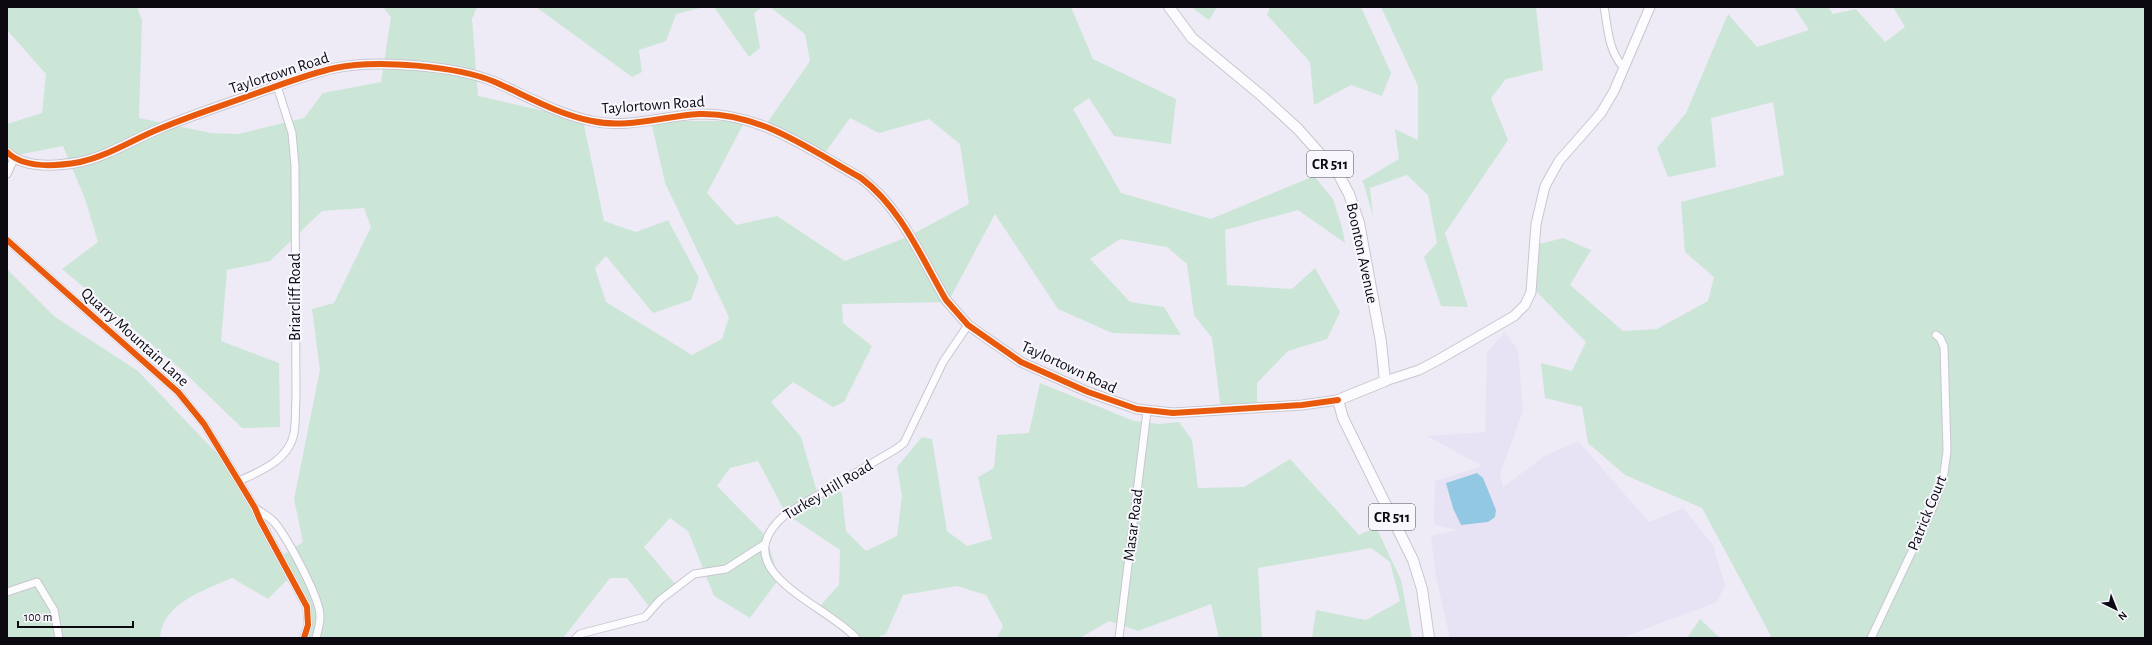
<svg xmlns="http://www.w3.org/2000/svg" width="2152" height="645" font-family="'Alegreya Sans',sans-serif">
<rect width="100%" height="100%" fill="#eeebf6"/>
<path fill="#e8e2f5" d="M1505,332L1518,350L1523,411L1500,474L1503,487L1543,457L1578,441L1649,522L1683,508L1713,545L1725,585L1717,602L1621,638H1450L1436,576L1431,536L1458,530L1434,525L1435,481L1482,466L1427,436L1485,432L1487,352Z"/>
<g fill="#cbe6d7">
<path d="M7,7H137L142,20L139,118L211,133L238,134L304,118L323,93L381,82L391,17L383,7H477L472,19L478,96L583,120L604,221L636,232L668,220L699,278L691,300L653,313L606,256L595,268L606,302L692,355L722,339L729,317L665,183L651,121H745L707,193L736,225L777,216L845,261L905,238L969,204L960,144L929,119L879,133L850,118L822,157L765,126L810,61L805,34L770,7H1071L1093,59L1176,99L1171,144L1114,136L1089,98L1073,109L1121,193L1211,219L1314,176L1333,199L1342,227L1345,243L1298,210L1225,230L1227,285L1292,289L1315,268L1340,312L1327,339L1288,351L1257,383V408L1221,410L1212,338L1194,315L1187,264L1167,247L1120,239L1090,259L1130,302L1164,307L1181,335L1112,333L1058,309L995,214L948,302L842,304L843,323L872,346L844,402L833,407L793,382L771,402L801,437L818,495L835,485L842,494L846,531L866,551L897,536L902,496L897,467L922,437L932,439L947,531L967,546L992,539L978,477L994,468L997,435L1029,433L1040,383L1134,421L1159,424L1179,422L1192,440L1198,488L1244,487L1290,459L1359,535L1376,527L1401,580L1412,638H1312L1316,610L1366,620L1400,601L1390,562L1371,548L1258,568L1262,638H1219L1211,604L1138,631L1109,621L1080,638H997L1003,626L986,595L957,586L903,595L886,634L875,638H856L819,607L839,585L840,550L786,514L758,461L730,468L717,486L766,536L779,579L750,618L714,596L688,531L670,518L644,547L676,585L651,609L627,578H610L563,638H304L311,608L283,555L303,542L294,499L320,370L312,309L334,303L371,227L364,208L322,211L270,261L227,270L221,341L279,363L280,427L242,428L182,370L62,269L98,242L85,199L63,146L7,157V124L42,113L46,74L7,30Z"/>
<path d="M536,7H704L676,14L666,41L639,50L642,72L632,77Z"/>
<path d="M714,7H763L754,13L760,48L749,57Z"/>
<path d="M1191,7H1217L1209,20Z"/>
<path d="M1270,7H1361L1391,73L1382,96L1351,85L1314,105L1310,62L1267,15Z"/>
<path d="M1381,7H1536L1543,70L1506,79L1491,98L1508,140L1445,233L1468,307L1441,306L1424,257L1437,243L1428,195L1407,175L1370,188L1373,216L1364,185L1362,181L1399,159L1395,129L1418,140V86Z"/>
<path d="M1794,7H1828L1833,14L1856,9L1885,42L1905,27L1893,7H2145V638H1768L1771,636L1702,508L1625,475L1588,443L1582,407L1545,398L1541,363L1572,371L1586,342L1532,287L1535,245L1563,238L1591,250L1570,285L1623,331L1657,329L1708,301L1714,277L1685,252L1681,202L1784,175L1773,102L1711,118L1716,167L1668,177L1657,148L1686,113L1728,14L1757,47L1809,30Z"/>
<path d="M7,269L55,317L138,371L227,464L288,579L268,599L232,578C205,590 162,603 160,638H7Z"/>
<path d="M1700,619L1720,638H1687Z"/>
</g>
<path fill="#93c8e3" d="M1477,473L1483,478L1496,510L1495,517L1488,522L1461,525L1453,508L1446,483Z"/>
<g fill="none" stroke-linecap="round" stroke-linejoin="round">
<g stroke="#c9c6cf" stroke-width="9">
<g id="street">
<path d="M1604,7C1608,28 1608,50 1623,67"/>
<path d="M7,174L14,159"/>
<path d="M7,240L178,392L204,424L255,508L260,520L307,607L308,625L304,638"/>
<path d="M239,481C261,471 289,460 294,433C296,422 295,410 296,399L295,166L292,133L277,86"/>
<path d="M255,508C262,513 270,517 275,523C287,538 321,599 320,617C320,624 318,631 316,638"/>
<path d="M7,592L37,582L54,610L59,638"/>
<path d="M576,638L580,634L645,617L660,600L694,574L726,569L765,544"/>
<path d="M856,638C826,604 720,570 786,514L896,449L904,443L943,362L968,325"/>
<path d="M1119,638L1147,411"/>
<path d="M1871,638L1933,507L1943,480L1947,451L1944,347L1940,338L1936,335"/>
</g>
</g>
<g stroke="#c9c6cf" stroke-width="11">
<g id="secondary">
<path d="M7,152C24,169 58,166 80,162C108,156 134,139 159,129C192,115 224,105 257,93C283,84 308,74 335,68C376,59 457,66 495,82C527,96 557,114 592,121C627,129 663,116 699,114C760,112 810,150 861,178C901,208 921,257 946,300L968,325L1021,362L1088,392L1137,409L1173,413L1302,405L1338,400"/>
<path d="M1385,381L1419,370L1438,360L1514,316L1525,305L1531,292L1536,224L1545,186L1559,161L1601,113L1614,91L1650,7"/>
</g>
</g>
<g stroke="#c9c6cf" stroke-width="12">
<path id="primary" d="M1169,7L1192,38L1262,96L1298,129L1339,175L1349,194L1359,223L1381,342L1385,381L1338,400L1343,418L1413,560L1422,589L1429,638"/>
</g>
<use href="#street" stroke="#fcfcfe" stroke-width="7"/>
<use href="#secondary" stroke="#fcfcfe" stroke-width="9"/>
<use href="#primary" stroke="#fcfcfe" stroke-width="10"/>
<g stroke="#f9f7fe" stroke-width="8">
<g id="cycleway">
<path d="M7,152C24,169 58,166 80,162C108,156 134,139 159,129C192,115 224,105 257,93C283,84 308,74 335,68C376,59 457,66 495,82C527,96 557,114 592,121C627,129 663,116 699,114C760,112 810,150 861,178C901,208 921,257 946,300L968,325L1021,362L1088,392L1137,409L1173,413L1302,405L1338,400"/>
<path d="M7,240L178,392L204,424L255,508L260,520L307,607L308,625L304,638"/>
</g>
</g>
<use href="#cycleway" stroke="#e8590c" stroke-width="6"/>
</g>
<g text-anchor="middle" dominant-baseline="central" stroke-width="4" stroke-linejoin="round" paint-order="stroke">
<g fill="#f9f7fe" stroke="#535157" stroke-width="1">
<rect x="1307" y="151" width="46" height="26" rx="3"/>
<rect x="1369" y="504" width="46" height="26" rx="3"/>
</g>
<g font-size="15" font-weight="bold" fill="#0c0a10">
<text x="1330" y="164">CR 511</text>
<text x="1392" y="517">CR 511</text>
</g>
<g font-size="16" fill="#0c0a10" stroke="#f9f7fe">
<text transform="translate(279 73) rotate(-18)">Taylortown Road</text>
<text transform="translate(653 105) rotate(-4)">Taylortown Road</text>
<text transform="translate(1362 253) rotate(78)">Boonton Avenue</text>
<text transform="translate(295 297) rotate(-90)">Briarcliff Road</text>
<text transform="translate(135 337) rotate(42)">Quarry Mountain Lane</text>
<text transform="translate(1069 367) rotate(25)">Taylortown Road</text>
<text transform="translate(828 490) rotate(-31)">Turkey Hill Road</text>
<text transform="translate(1927 513) rotate(-68)">Patrick Court</text>
<text transform="translate(1133 525) rotate(-83)">Masar Road</text>
</g>
</g>
<rect width="2152" height="645" fill="none" stroke="#0c0a10" stroke-width="16"/>
<g transform="translate(2116 609) rotate(137)" stroke="#f9f7fe" stroke-width="3" paint-order="stroke">
<path d="M0-3L7 15L0 10L-7 15Z" fill="#0c0a10"/>
<text y="-6" font-size="11" font-weight="bold" text-anchor="middle" fill="#0c0a10">N</text>
</g>
<path d="M18 621v6h115v-6" fill="none" stroke="#0c0a10" stroke-width="2"/>
<text x="24" y="621" font-size="12" fill="#0c0a10" stroke="#f9f7fe" stroke-width="3" paint-order="stroke">100 m</text>
</svg>
